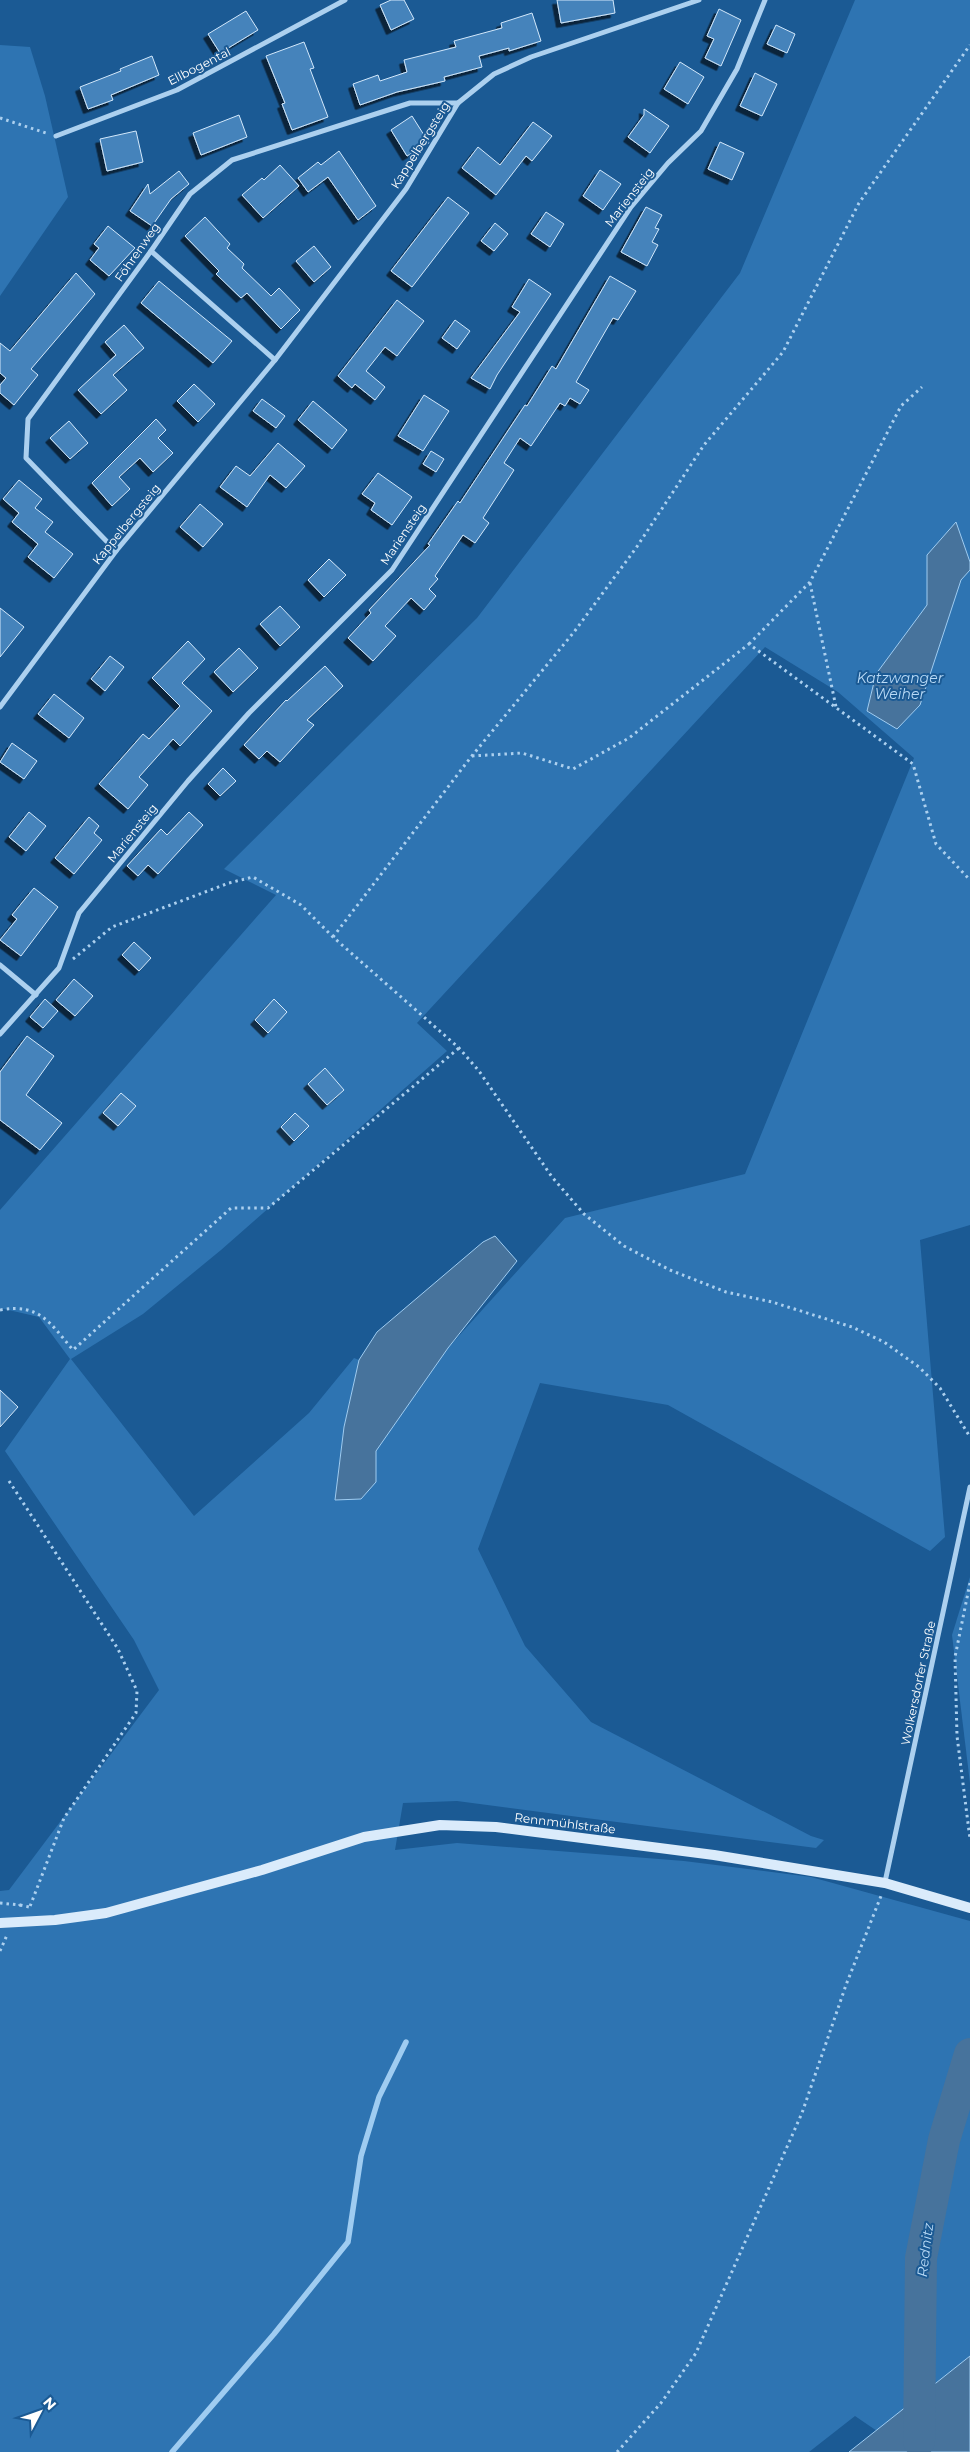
<svg xmlns="http://www.w3.org/2000/svg" width="970" height="2452" font-family="Montserrat,sans-serif">
<defs>
<filter id="shadow"><feDropShadow dx="-4.5" dy="4.5" stdDeviation="0" flood-color="#0009"/></filter>
</defs>
<rect width="100%" height="100%" fill="#1b5a94"/>
<g fill="#2e74b2" fill-rule="evenodd">
<path d="M855,0H970V1225L920,1240L945,1537L930,1551L668,1405L540,1383L478,1549L525,1646L591,1722L811,1836L824,1840L816,1848L457,1801L403,1803L395,1850L457,1843L684,1861L811,1877L970,1921V2356L877,2431L855,2416L809,2452H0V1891L9,1890L159,1690L134,1640L5,1451L70,1359L39,1317L0,1308V1210L276,895L224,869L477,618L740,273ZM765,647L838,692L914,758L745,1174L565,1218L448,1348L375,1451L376,1482L335,1500L344,1427L359,1360L354,1358L309,1413L194,1516L71,1359L143,1314L221,1250L447,1051L417,1023Z"/>
<path d="M0,45L30,47L45,96L68,197L0,296Z"/>
<path d="M970,1577V1783L952,1635Z"/>
</g>
<g fill="#47739c" stroke="#9fccf1">
<path d="M956,522L970,562V570L961,580L920,705L897,729L867,711L876,674L927,605V555Z"/>
<path d="M495,1236L517,1261L448,1348L376,1451V1482L361,1499L335,1500L344,1427L359,1360L377,1332L483,1242Z"/>
<path d="M970,2356V2452H849Z"/>
</g>
<g fill="none" stroke-linecap="round" stroke-linejoin="round">
<path stroke="#9fccf1" stroke-width="5.5" d="M172,2452L274,2334L348,2242L361,2156L379,2097L406,2042"/>
<path stroke="#47739c" stroke-width="32" d="M919,2441L921,2258L944,2140L970,2054"/>
</g>
<g fill="#4483bb" stroke="#d3e8fb" filter="url(#shadow)">
<path d="M391,0H404L414,19L391,30L380,5Z"/>
<path d="M557,0H613L615,13L561,23Z"/>
<path d="M719,9L741,20L721,66L705,58L714,39L707,36Z"/>
<path d="M246,11L258,30L220,53L208,34Z"/>
<path d="M532,13L541,41L509,51V48L479,56L482,67L444,77L445,81L397,92L360,105L353,84L378,75L380,81L407,72L404,60L456,47L454,41L502,28L501,23Z"/>
<path d="M776,25L795,34L787,53L767,44Z"/>
<path d="M304,42L314,68L310,69L328,117L292,130L282,104L285,103L266,56Z"/>
<path d="M152,56L159,75L111,95L113,100L88,109L80,87L121,71L120,69Z"/>
<path d="M680,62L704,77L688,104L664,89Z"/>
<path d="M755,73L777,84L762,116L740,106Z"/>
<path d="M644,109L669,126L650,153L628,137L644,115Z"/>
<path d="M239,115L247,137L201,155L193,133Z"/>
<path d="M412,116L429,143L407,156L391,130Z"/>
<path d="M533,122L552,136L532,161L526,156L496,195L462,168L478,147L500,165Z"/>
<path d="M136,131L143,162L107,171L100,139Z"/>
<path d="M720,142L744,153L732,180L708,169Z"/>
<path d="M339,151L376,206L358,220L328,177L308,192L298,178L318,162L321,165Z"/>
<path d="M280,165L299,186L263,218L242,195L262,178L264,180Z"/>
<path d="M600,170L621,184L603,210L583,196Z"/>
<path d="M179,171L189,184L171,199L152,226L130,211L148,184L150,194Z"/>
<path d="M448,197L469,213L412,287L391,271Z"/>
<path d="M646,207L662,215L655,228L659,229L652,242L658,245L647,266L621,252Z"/>
<path d="M546,212L564,224L550,247L531,234Z"/>
<path d="M205,217L230,244L227,248L244,264L242,268L271,296L279,288L300,310L281,329L247,293L241,298L216,274L219,271L185,236Z"/>
<path d="M495,223L508,234L494,251L481,241Z"/>
<path d="M108,226L135,248L109,276L90,260L99,248L94,244Z"/>
<path d="M314,246L331,267L314,282L296,261Z"/>
<path d="M76,273L95,294L31,369L38,375L14,405L0,393V385L6,378L0,373V343L10,351Z"/>
<path d="M610,276L636,291L618,320L613,318L576,382L589,390L580,404L570,398L565,406L560,403L531,446L520,438L504,463L514,470L483,518L489,523L475,543L463,535L435,576L438,579L429,589L436,596L424,610L411,598L385,626L396,636L373,661L348,638L371,613L369,610L430,545L428,544L458,501L460,503L525,405L527,406L552,366L556,369Z"/>
<path d="M529,279L551,294L497,375L490,389L471,378L520,312L512,307Z"/>
<path d="M159,281L232,341L213,363L141,303Z"/>
<path d="M397,300L424,321L397,356L385,347L366,371L385,387L375,400L355,384L352,388L338,376Z"/>
<path d="M455,320L470,331L457,349L442,338Z"/>
<path d="M124,325L144,348L113,375L127,390L101,414L78,390L116,355L105,342Z"/>
<path d="M194,384L215,404L198,422L177,401Z"/>
<path d="M424,395L449,411L423,451L398,436Z"/>
<path d="M262,399L285,416L276,428L253,411Z"/>
<path d="M313,401L347,430L332,449L298,420Z"/>
<path d="M156,419L166,430L158,438L173,453L153,472L140,458L119,477L130,489L112,506L92,483Z"/>
<path d="M69,421L88,443L70,459L50,438Z"/>
<path d="M278,443L305,466L286,488L270,475L247,507L220,487L236,466L250,476Z"/>
<path d="M431,451L444,459L436,472L423,464Z"/>
<path d="M378,473L412,497L392,525L371,510L375,503L362,494Z"/>
<path d="M19,480L42,499L35,508L53,522L45,532L73,554L54,578L28,557L38,544L12,522L19,513L3,499Z"/>
<path d="M200,504L223,524L203,547L180,527Z"/>
<path d="M329,559L346,575L324,597L308,580Z"/>
<path d="M280,606L300,627L280,646L260,624Z"/>
<path d="M0,608L24,627L0,657Z"/>
<path d="M188,641L205,659L182,683L212,711L180,746L173,739L139,777L148,785L128,809L99,784L143,734L149,739L180,706L152,678Z"/>
<path d="M239,648L258,668L233,692L214,672Z"/>
<path d="M110,656L124,667L105,691L91,679Z"/>
<path d="M325,666L343,686L307,720L314,725L280,762L267,751L259,759L244,745L286,700L287,701Z"/>
<path d="M54,694L84,718L69,738L38,714Z"/>
<path d="M12,743L37,761L24,779L0,762Z"/>
<path d="M223,768L236,781L220,796L208,784Z"/>
<path d="M29,812L46,826L26,851L9,837Z"/>
<path d="M189,812L203,825L158,874L148,865L138,876L127,866L161,829L167,835Z"/>
<path d="M89,817L99,826L94,833L102,840L74,874L55,858Z"/>
<path d="M34,888L58,907L21,956L0,940L17,919L12,915Z"/>
<path d="M134,942L151,958L139,971L122,955Z"/>
<path d="M74,979L93,996L75,1016L56,1000Z"/>
<path d="M45,999L58,1011L43,1028L30,1017Z"/>
<path d="M274,999L287,1012L268,1033L255,1020Z"/>
<path d="M27,1036L54,1056L26,1095L62,1123L40,1150L0,1120V1072Z"/>
<path d="M325,1068L344,1090L327,1105L308,1084Z"/>
<path d="M121,1093L136,1106L118,1126L103,1113Z"/>
<path d="M295,1113L309,1126L294,1141L281,1127Z"/>
<path d="M0,1390L18,1407L0,1427Z"/>
</g>
<g fill="none" stroke-linecap="round" stroke-linejoin="round">
<g stroke="#acd0ef" stroke-width="3" stroke-dasharray="2.5 4" stroke-linecap="butt">
<path d="M0,118L46,133"/>
<path d="M810,583L836,707"/>
<path d="M749,644L810,582L901,406L922,387"/>
<path d="M472,756L522,753L573,769L629,738L749,644L913,764L936,844L970,880"/>
<path d="M333,937L471,757L574,632L636,548L704,445L783,352L859,203L970,45"/>
<path d="M73,959L112,927L229,883L253,877L301,905L333,937L459,1048L479,1071L552,1177L584,1214L624,1246L670,1270L726,1292L772,1302L852,1327L884,1342L919,1367L940,1388L970,1437"/>
<path d="M0,1310C40,1303 50,1323 73,1350L231,1208H268L459,1048"/>
<path d="M9,1481L118,1649L137,1691L136,1713L64,1818L29,1909"/>
<path d="M970,1583L955,1657L957,1736L970,1839"/>
<path d="M0,1903L20,1905L19,1906"/>
<path d="M20,1905L29,1907"/>
<path d="M0,1951L7,1935"/>
<path d="M617,2452L661,2403L696,2353L802,2113L846,1985L881,1896"/>
</g>
<g stroke="#acd0ef" stroke-width="5">
<path d="M56,136L177,90L345,0"/>
<path d="M151,251L275,360"/>
<path d="M116,551L26,458L28,419L151,251L190,194L232,160L410,103H458"/>
<path d="M0,707L116,551L275,360L406,189L458,103L494,74L531,57L699,0"/>
<path d="M0,965L36,995"/>
<path d="M0,1034L59,968L79,913L188,781L249,713L392,570L631,207L668,163L701,131L737,69L765,0"/>
<path d="M885,1882L970,1487"/>
</g>
<path stroke="#daebfb" stroke-width="10" d="M0,1923L55,1920L106,1913L262,1870L364,1837L440,1825L496,1827L714,1855L885,1883L970,1908"/>
</g>
<g text-anchor="middle" dominant-baseline="central" stroke-width="4" stroke-linejoin="round" paint-order="stroke">
<g font-size="12" fill="#fff" stroke="#1b5a94">
<text transform="translate(199 66) rotate(-27)">Ellbogental</text>
<text transform="translate(420 145) rotate(-58)">Kappelbergsteig</text>
<text transform="translate(629 197) rotate(-52)">Mariensteig</text>
<text transform="translate(137 252) rotate(-55)">Föhrenweg</text>
<text transform="translate(126 524) rotate(-51)">Kappelbergsteig</text>
<text transform="translate(403 534) rotate(-56)">Mariensteig</text>
<text transform="translate(132 833) rotate(-51)">Mariensteig</text>
<text transform="translate(918 1683) rotate(-78)">Wolkersdorfer Straße</text>
<text transform="translate(565 1823) rotate(7)">Rennmühlstraße</text>
</g>
<g font-size="14" font-style="italic" fill="#b9daf6" stroke="#1b5a94">
<text x="900" y="678">Katzwanger<tspan x="900" dy="16">Weiher</tspan></text>
<text transform="translate(925 2250) rotate(-83)">Rednitz</text>
</g>
</g>
<g transform="translate(40 2412) rotate(49)" stroke="#1b5a94" stroke-width="4" paint-order="stroke">
<path d="M0-4L9 19L0 12L-9 19Z" fill="#ffffff"/>
<text y="-8" font-size="14" font-weight="bold" text-anchor="middle" fill="#ffffff">N</text>
</g>
</svg>
